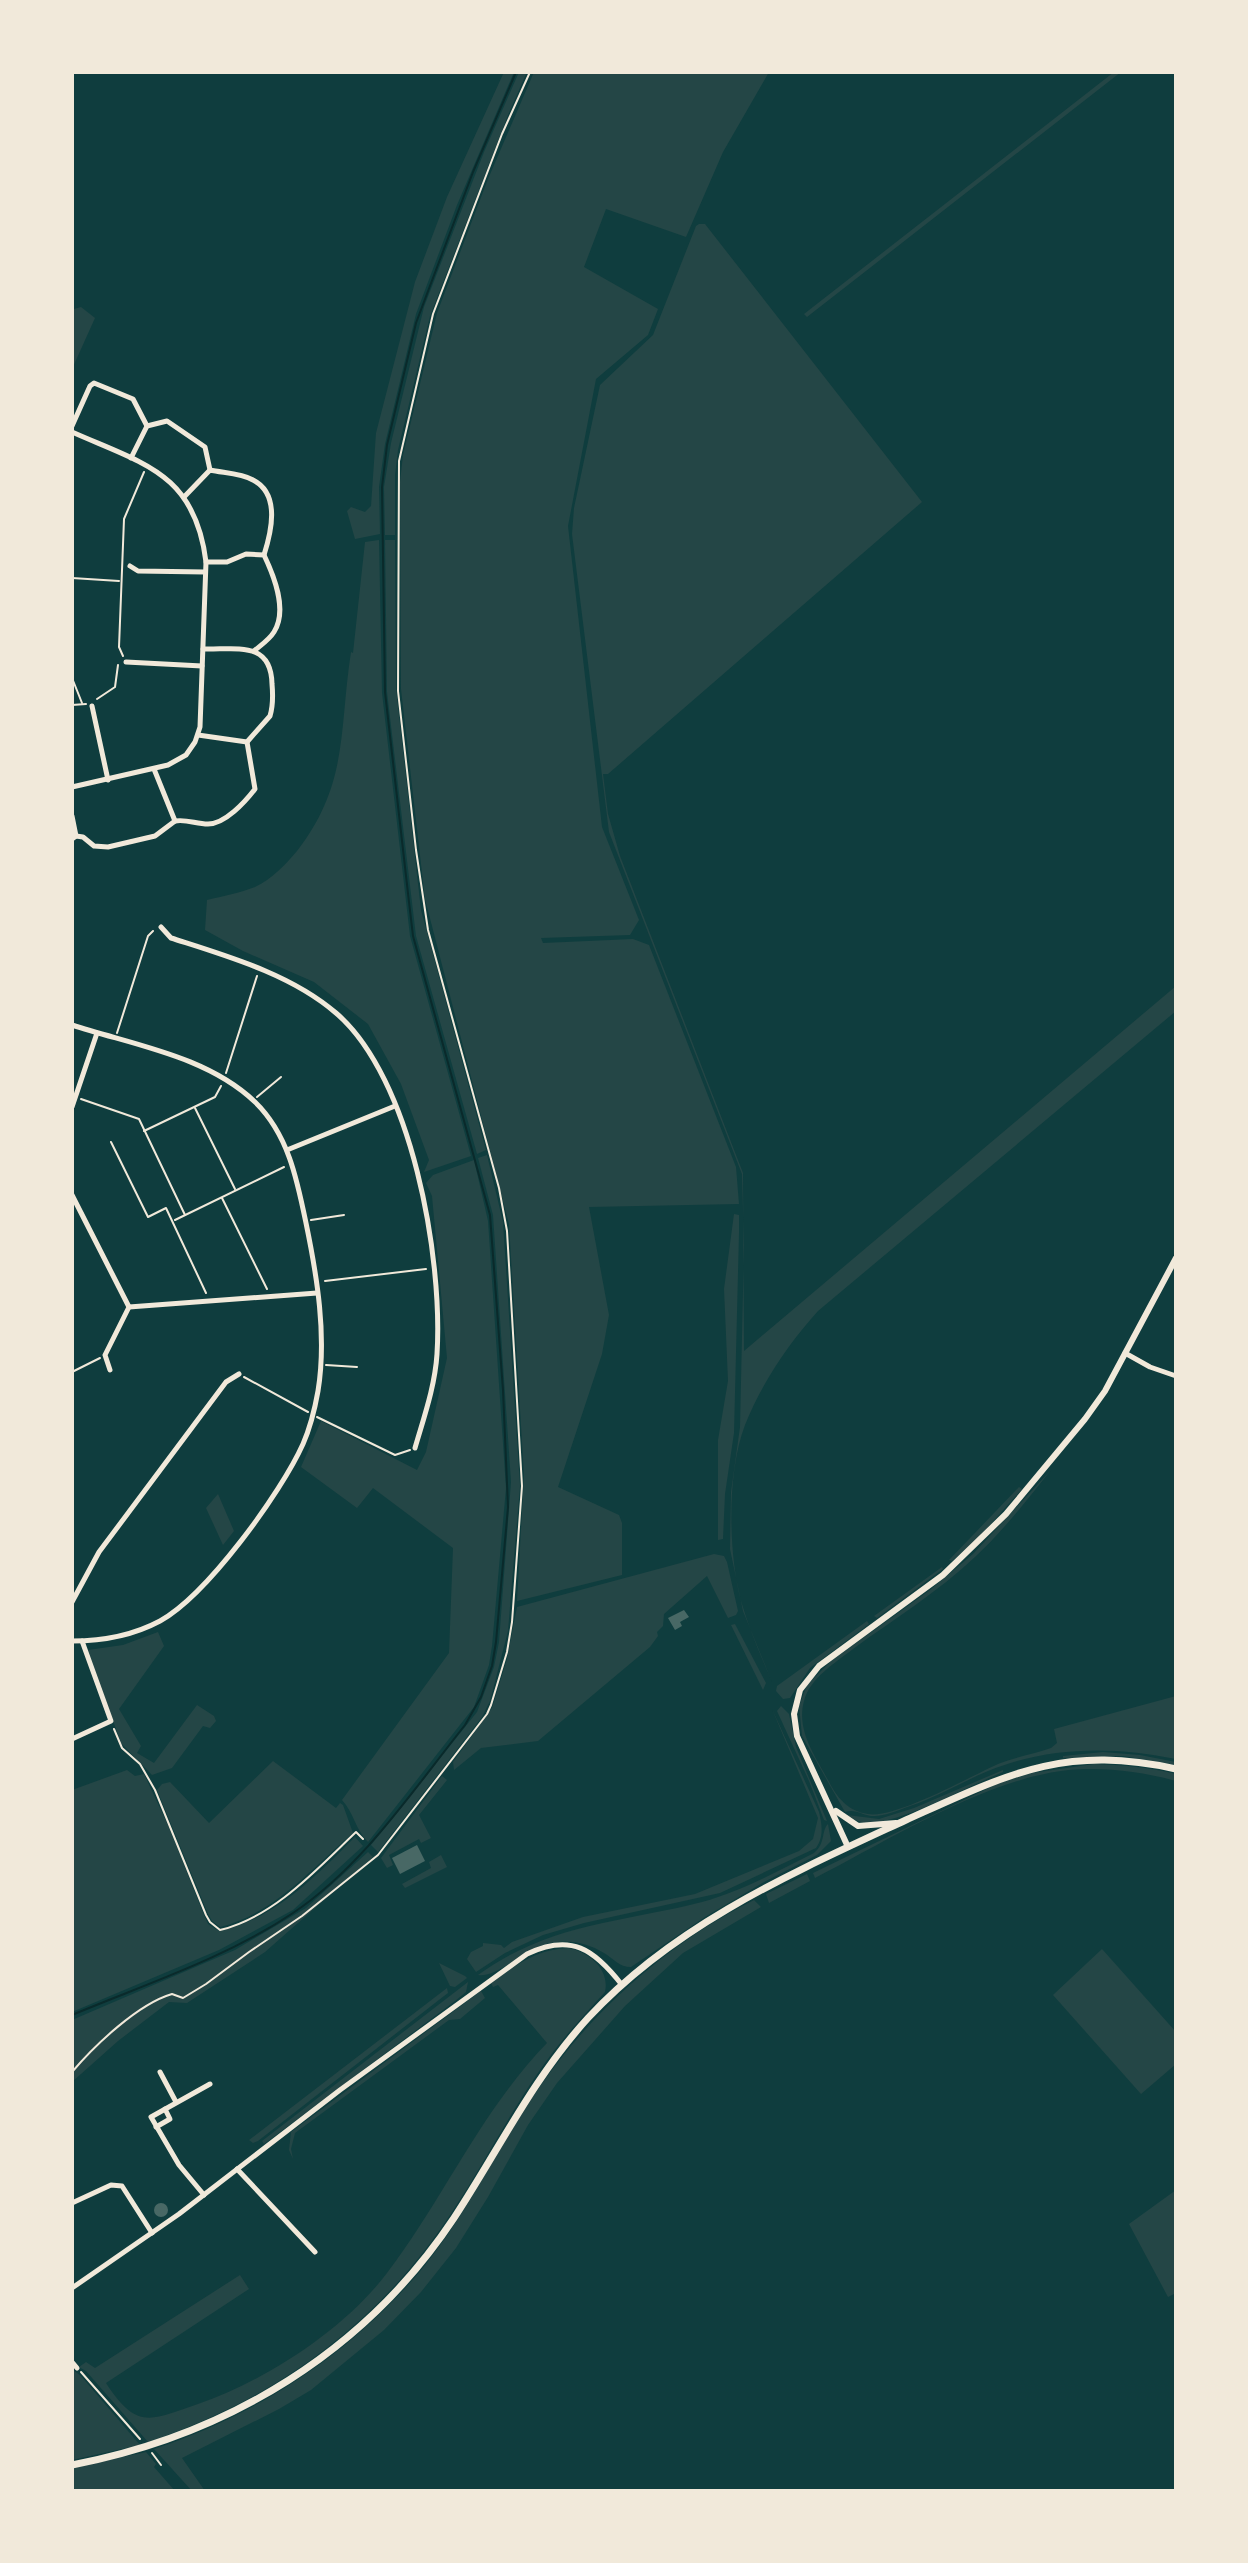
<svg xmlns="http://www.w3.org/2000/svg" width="1248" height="2563" font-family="Jost,sans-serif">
<rect width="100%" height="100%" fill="#0f3d3e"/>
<g fill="#244646">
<path d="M504,72H514L457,205L416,314L385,444L379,487L380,534L355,539L347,511L351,507L365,512L371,506L376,433L415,282L447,197Z"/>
<path d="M519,72H527L508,115L430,316L398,450L395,475V535H385L384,487L391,443L424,307L484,152Z"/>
<path d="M534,72H769L723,152L686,237L606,209L584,267L658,309L648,335L596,379L568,526L602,827L639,920L630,935L541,938L543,943L633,939L649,945L736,1167L739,1204L589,1207L609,1315L602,1354L558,1487L619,1515L622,1523V1575L517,1601L524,1476L509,1224L425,899L401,689L400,482L403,455L437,313L488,179Z"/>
<path d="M1114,72H1121L807,317L804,314Z"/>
<path d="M699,224H705L922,502L608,774H603L608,814L620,856L743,1173L744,1351L1176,986V1011L818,1311C789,1343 761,1384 745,1425C727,1472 728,1552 741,1601C749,1629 761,1656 772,1682L743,1611L730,1549L731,1492L740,1427L744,1245L742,1174L609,832L572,534L574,508L600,385L653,335L696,226Z"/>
<path d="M81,307L95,318L72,369V312L74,309Z"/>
<path d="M379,540L382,693L410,936L471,1156L424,1172L429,1160L401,1084L368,1024L314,982L243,951L205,930L207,900C223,896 240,893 255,887C272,879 285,865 297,851C349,784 339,729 351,652L353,653L365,542Z"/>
<path d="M385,540H395L396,689L421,910L486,1150L477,1154L416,936L387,692Z"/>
<path d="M487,1155L503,1222L520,1486L508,1631L490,1701L482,1717L378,1852L371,1845L477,1712L494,1667L499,1642L511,1482L493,1215L478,1158Z"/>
<path d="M474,1160L488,1221L506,1488L492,1646L489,1665L474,1707L368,1842C355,1829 354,1813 342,1800L449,1653L453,1548L373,1488L357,1508L301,1467L321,1421L417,1470L426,1452L447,1358L432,1196L426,1183L433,1175Z"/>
<path d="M734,1214L739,1215V1233L734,1433L725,1494L723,1539L718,1540V1440L728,1381L724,1289Z"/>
<path d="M1051,1470C1027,1500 1003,1531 975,1557C938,1592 894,1619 853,1649C835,1663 810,1678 804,1701C796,1730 815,1756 828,1780C837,1798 848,1811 868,1814C895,1819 971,1776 998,1764C1015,1757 1034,1754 1051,1748L1057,1743L1054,1729L1176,1696V1759C1113,1746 1049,1746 988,1771C962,1782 937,1797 910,1806C899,1810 885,1816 874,1816C863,1816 855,1808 845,1812L802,1736L799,1706L807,1685L831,1661L930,1590L973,1554Z"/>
<path d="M1019,1487L1022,1489L980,1536L952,1561L949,1560Z"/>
<path d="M218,1494L234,1531L223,1545L206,1508Z"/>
<path d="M714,1554L724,1556L727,1562L738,1611L736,1615L728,1618L707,1576L664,1614L663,1626L657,1632L658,1636L650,1647L538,1741L481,1748L454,1770L453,1762L492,1708L507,1659L517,1607Z"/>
<path d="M942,1567L943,1569L877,1618L874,1616Z"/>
<path d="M867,1621L869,1624L810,1668L790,1698L783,1699L776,1691L777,1686Z"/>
<path d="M735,1624L766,1683L763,1690L731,1625Z"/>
<path d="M158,1632L164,1646L119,1709L141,1746L137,1753L154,1763L197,1705L214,1716L216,1721L210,1728L203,1726L172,1768L152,1775L121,1743L88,1650L123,1645Z"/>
<path d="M781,1706L789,1714L796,1747L827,1821L824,1820L809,1781L777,1711Z"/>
<path d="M772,1709L819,1812C822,1824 824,1837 816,1848L720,1893L584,1923L543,1935L505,1953L476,1972L467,1959L471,1952L483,1946V1943L501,1945L504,1948L512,1942L583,1917L695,1894L799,1851L813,1839L818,1818Z"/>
<path d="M1103,1752L1140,1755L1176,1762V1765L1123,1756L1063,1758V1756Z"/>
<path d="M273,1761L336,1808L340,1803L343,1805L353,1833C313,1867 274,1914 220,1927L212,1921L208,1914L157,1790L162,1784L170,1782L209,1823Z"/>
<path d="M1094,1764C1122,1765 1148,1767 1176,1774V1781C1140,1771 1098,1766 1061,1771C981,1782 887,1841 815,1878L813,1873L997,1784L1032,1773Z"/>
<path d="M127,1770L135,1776L144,1774L168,1825L204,1915L208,1924L219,1931C274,1920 317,1875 355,1837L363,1846L293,1910L219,1950L72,2012V1790Z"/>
<path d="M1003,1770V1772C968,1786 906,1821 870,1823C861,1823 854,1820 847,1815L879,1819L914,1808Z"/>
<path d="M442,1776L447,1780L419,1815L431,1838L421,1843L419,1839L389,1855L393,1865L387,1868L381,1858Z"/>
<path d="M828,1824L831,1841L817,1855L764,1882L705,1917L631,1967C619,1967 614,1959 604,1953C588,1943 569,1939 550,1943C528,1947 496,1979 478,1975C550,1923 620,1923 702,1902C742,1891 778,1871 814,1853C826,1843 821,1831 828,1824Z"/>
<path d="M368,1852L373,1857L265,1952L187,2003L169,2002L118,2041L72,2082V2020L235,1950L306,1908Z"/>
<path d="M441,1855L447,1867L405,1888L402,1884L431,1868L429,1862Z"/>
<path d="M807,1874L810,1881L769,1903L766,1894Z"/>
<path d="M754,1900L761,1907L683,1953L625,2006L557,2083L528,2125L488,2197L456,2248L421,2292L384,2330L311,2390L279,2409L182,2458L205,2491H192L154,2449C260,2414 355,2351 426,2264C470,2209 500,2143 541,2085C595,2008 670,1942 754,1900Z"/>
<path d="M568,1948C589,1952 610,1969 605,1992C587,2012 569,2031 553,2052C515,2102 487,2159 452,2212C378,2325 275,2399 148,2442L86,2371L79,2367L86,2362L95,2368L240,2275L249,2289L106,2383C137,2431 151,2420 198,2404C265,2381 344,2330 387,2273C444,2198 481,2111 547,2043L498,1985L493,1987L491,1983C514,1966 537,1949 568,1948Z"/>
<path d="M1102,1949L1176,2032V2064L1141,2094L1053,1995Z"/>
<path d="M439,1963L465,1976L467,1978L455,1987L450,1986Z"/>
<path d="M468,1982L466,1992L455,2001L264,2144L262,2141Z"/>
<path d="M447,1988L448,1993L444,1996L258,2141L253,2143L249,2140Z"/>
<path d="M481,1991L485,1998L460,2019L449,2020L295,2133L291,2149L293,2159L289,2150L291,2132Z"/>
<path d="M1176,2190V2293L1168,2297L1129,2224Z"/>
<path d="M73,2370L81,2376L140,2445L72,2460Z"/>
<path d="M146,2452L156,2464L154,2467L175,2491H72V2468Z"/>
</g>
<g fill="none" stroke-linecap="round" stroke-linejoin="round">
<path stroke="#0a2a2b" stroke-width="2" d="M72,2015C146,1984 226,1958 293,1913C363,1866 413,1790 465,1725L481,1697L492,1666L496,1642L508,1507L503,1390L490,1215L413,936L409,902L385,692L382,487L387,445L416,323L473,172L516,72"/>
</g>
<g fill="#486865">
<path d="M684,1610L689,1617L680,1622L682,1626L675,1630L668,1618Z"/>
<path d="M417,1845L425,1861L400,1874L392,1858Z"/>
<circle cx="161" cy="2210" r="7"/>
</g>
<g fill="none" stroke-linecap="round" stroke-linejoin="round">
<g stroke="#f1e9da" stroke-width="2">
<path d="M72,578L119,581"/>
<path d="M123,656L119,647L124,519L144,472"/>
<path d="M72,678L82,703"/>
<path d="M97,699L115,687L118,665"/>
<path d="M72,705L86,704"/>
<path d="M117,1033L148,936L153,931"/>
<path d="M226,1073L257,976"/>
<path d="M257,1097L281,1077"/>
<path d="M81,1099L139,1119L185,1215"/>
<path d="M195,1108L235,1189"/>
<path d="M144,1131L215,1097L221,1086"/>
<path d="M111,1142L148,1217L166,1208L206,1293"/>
<path d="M222,1198L267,1289"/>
<path d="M175,1220L284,1167"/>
<path d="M311,1220L344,1215"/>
<path d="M325,1281L426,1269"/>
<path d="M326,1365L357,1367"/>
<path d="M72,1372L100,1358"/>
<path d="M244,1377L308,1412"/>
<path d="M317,1417L395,1455L410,1450"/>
<path d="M114,1729L122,1748L140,1764L155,1790L206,1915L210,1922L220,1930C274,1917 317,1869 356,1832L363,1839"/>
<path d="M72,2072C95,2045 138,2004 172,1994L183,1998L206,1984L249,1952L302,1916L378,1855L487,1714L491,1705L507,1652L512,1622L522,1486L507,1231L499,1188L428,930L416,850L398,691L399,461L433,314L502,134L530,72"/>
<path d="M81,2372L140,2439"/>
<path d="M152,2453L161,2465"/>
</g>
<g stroke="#f1e9da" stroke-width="5">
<path d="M72,426L90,386L94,383L133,399L147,426"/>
<path d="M72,432C144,464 195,473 206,562L200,727L195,742L186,755L168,765L72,787"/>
<path d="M131,458L147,426L167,421L205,447L210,470"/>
<path d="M185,496L210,470C223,473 241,473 253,480C281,494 271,533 264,555"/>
<path d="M206,562H227L246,554L264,555C274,576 288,610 274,632C269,640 261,645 254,651"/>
<path d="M130,566L138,571L205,572"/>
<path d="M203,649C236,650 271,640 272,684C273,695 273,706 270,716L247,742"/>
<path d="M126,662L202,666"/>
<path d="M92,706L108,780"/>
<path d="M72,816L76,836L72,839"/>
<path d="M175,821C187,819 196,824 208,824C225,824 245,802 255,789L247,742L198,735"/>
<path d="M76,836L83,837L94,846L108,847L155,836L175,821L154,769"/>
<path d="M161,927L171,938C227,956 291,974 336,1013C412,1078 443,1258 437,1354C435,1386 424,1417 415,1448"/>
<path d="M72,1025C133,1045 207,1056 255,1102C288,1134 297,1179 306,1223C317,1276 327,1336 318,1391C315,1408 310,1428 303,1444C281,1493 207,1595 160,1621C132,1636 103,1641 72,1641"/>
<path d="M72,1107L97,1033"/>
<path d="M287,1150L395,1106"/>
<path d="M72,1195L129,1307L105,1355L110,1370"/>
<path d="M129,1307L317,1293"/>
<path d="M1125,1353L1150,1367L1176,1376"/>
<path d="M72,1602L99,1552L226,1382L239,1374"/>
<path d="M72,1739L111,1721L82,1641"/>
<path d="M160,2072L176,2102"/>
<path d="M156,2127L170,2119L165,2109"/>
<path d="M237,2169L315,2252"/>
<path d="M204,2195L179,2165L151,2117L210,2084"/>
<path d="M72,2203L111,2185L122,2186L152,2233"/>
<path d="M72,2288L179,2214L340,2090L527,1954C571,1933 594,1949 622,1985"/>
<path d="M72,2362L77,2368"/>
</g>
<g stroke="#f1e9da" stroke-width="6">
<path d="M836,1811L858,1826L896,1823"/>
<path d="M848,1847L797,1736L794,1714L800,1690L819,1666L943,1575L1006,1514L1085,1419L1105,1391L1176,1258"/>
</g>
<path stroke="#f1e9da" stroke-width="7" d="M72,2465C228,2435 365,2352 454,2218C498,2151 533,2078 588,2018C675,1924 792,1873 906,1820C1006,1775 1063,1744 1176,1769"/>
</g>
<rect width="1248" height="2563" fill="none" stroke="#f1e9da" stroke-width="148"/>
</svg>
